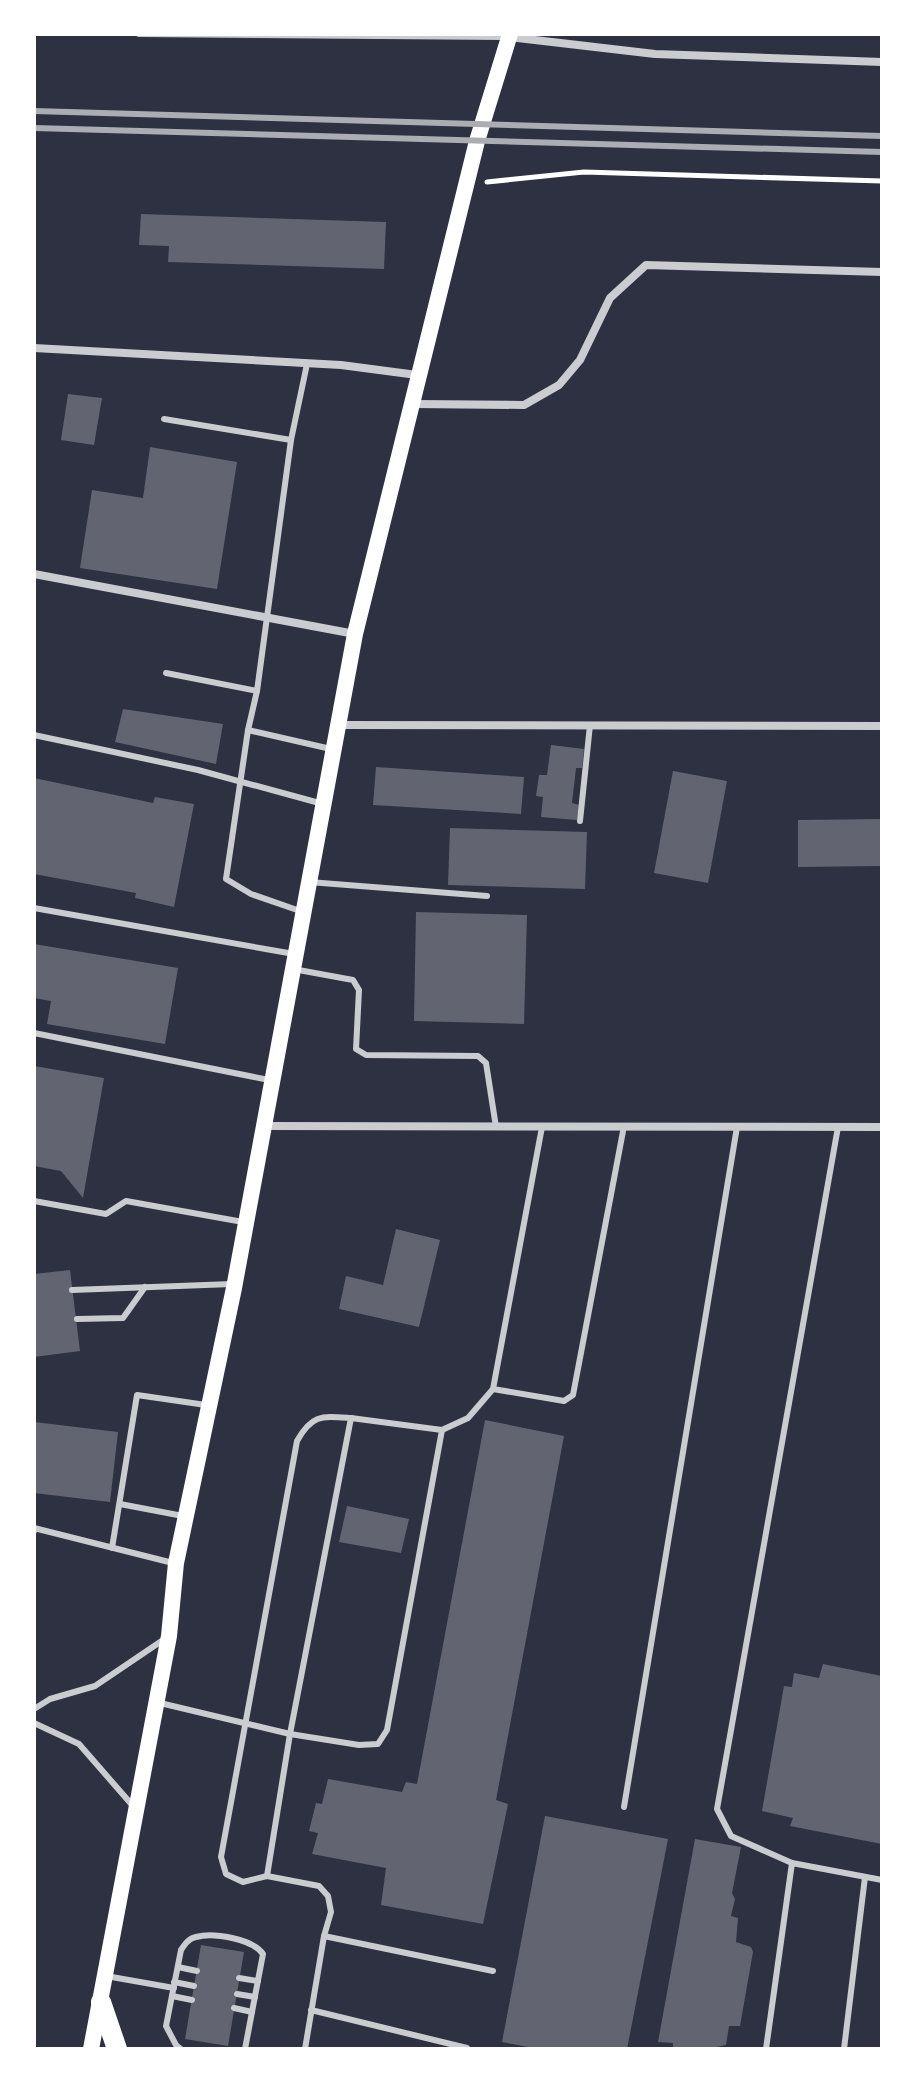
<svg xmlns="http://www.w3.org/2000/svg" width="916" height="2083" font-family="'Crimson Pro',serif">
<rect width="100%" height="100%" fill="#2d3142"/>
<g fill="#626471">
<path d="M141,214L386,222L384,269L168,262L169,246L139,245Z"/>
<path d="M68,394L102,398L94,445L61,440Z"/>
<path d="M150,447L237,462L217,589L80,568L92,490L143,498Z"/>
<path d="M123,709L223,724L216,764L115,742Z"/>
<path d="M551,745L584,749L582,768H576L572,803L579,805L577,820L541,817L543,797L536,796L539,775H547Z"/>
<path d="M376,767L524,777L521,814L373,805Z"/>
<path d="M673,771L727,781L708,883L654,873Z"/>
<path d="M34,778L153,803L155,797L194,804L174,907L135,898L136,893L34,874Z"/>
<path d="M882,819V866L798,867V820Z"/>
<path d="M450,828L587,832L585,889L448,885Z"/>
<path d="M416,912L527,915L524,1024L414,1021Z"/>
<path d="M34,944L178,968L165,1044L47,1024L51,1001L34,998Z"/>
<path d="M34,1066L104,1078L83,1198L61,1171L34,1166Z"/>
<path d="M396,1229L440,1240L419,1327L339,1309L346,1276L383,1285Z"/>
<path d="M70,1270L80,1351L34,1357V1274Z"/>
<path d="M485,1420L564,1436L496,1800L508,1804L483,1924L381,1905L386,1868L312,1854L318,1833L309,1831L316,1803L322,1804L328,1779L402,1792L406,1782L417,1784Z"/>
<path d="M34,1422L118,1432L110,1502L34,1493Z"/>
<path d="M347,1506L409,1519L401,1553L339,1542Z"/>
<path d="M823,1664L882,1676V1844L790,1826L793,1818L762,1811L784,1686L792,1687L794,1673L819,1678Z"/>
<path d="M545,1816L668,1839L627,2049H539L502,2042Z"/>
<path d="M695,1839L741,1847L732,1893L735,1899L731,1916L738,1918L736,1942L751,1947L753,1952L740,2026H729L726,2045L707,2049L673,2047V2043L658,2042Z"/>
<path d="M201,1945L244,1952L228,2046L185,2039Z"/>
</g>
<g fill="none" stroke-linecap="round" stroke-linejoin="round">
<path stroke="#fff" stroke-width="5" d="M487,182L584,172L882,181"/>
<g stroke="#caccd0" stroke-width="6">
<path d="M139,34L505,37"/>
<path d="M307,364L291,440L257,691L248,730L331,749"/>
<path d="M164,419L291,440"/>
<path d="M166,673L257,691"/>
<path d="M248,730L226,879L251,894L303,912"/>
<path d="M34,735L198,770L323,804"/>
<path d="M580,821L590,725"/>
<path d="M309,882L487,896"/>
<path d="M34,908L294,954"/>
<path d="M293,969L353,980L359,990L356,1049L366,1055L478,1056L486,1063L496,1127"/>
<path d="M34,1033L269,1080"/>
<path d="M34,1201L106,1214L126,1201L243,1222"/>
<path d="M72,1290L232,1284"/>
<path d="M77,1319L123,1318L145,1287"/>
<path d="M493,1389L564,1401L573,1395L624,1126"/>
<path d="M120,1504L183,1516"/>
<path d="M34,1531V1528L173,1563"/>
<path d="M112,1548L137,1395L206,1405"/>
<path d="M160,1703L290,1734L359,1745L378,1744L387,1730L442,1430"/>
<path d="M34,1709L50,1699L95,1686L166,1638"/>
<path d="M34,1723L79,1744L133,1806"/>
<path d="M624,1807L737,1127"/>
<path d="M792,1863L731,1836L717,1809L838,1127"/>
<path d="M267,1876L243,1882L226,1874L221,1857L297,1441C312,1414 322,1416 351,1418"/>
<path d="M324,1936L493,1971"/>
<path d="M178,1967L197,1971"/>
<path d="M106,1976L174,1988"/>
<path d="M239,1978L258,1981"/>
<path d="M174,1982L194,1986"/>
<path d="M237,1994L255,1997"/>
<path d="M172,1996L192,2000"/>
<path d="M234,2008L252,2012"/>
<path d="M311,2010L467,2048"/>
<path d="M181,2049L176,2045L166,2026L181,1950C185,1944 189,1938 196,1937C213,1932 253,1939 263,1954L245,2049"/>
<path d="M305,2049L324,1936L331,1912L328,1896L319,1886L267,1876L290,1734L351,1418L442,1430L468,1418L493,1389L542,1127"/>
<path d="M766,2049L792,1863L882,1880"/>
<path d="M844,2049L865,1877"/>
</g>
<g stroke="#caccd0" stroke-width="8">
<path d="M509,37L655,54L882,62"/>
<path d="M34,348L341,365L417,375"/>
<path d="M412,404L524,405L559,385L580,360L610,298L646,265L882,272"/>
<path d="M34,574L355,634"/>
<path d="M339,725L882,726"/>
<path d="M265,1126L882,1127"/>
</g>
<path stroke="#fff" stroke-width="16" d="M91,2049L169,1636L176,1563L234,1288L355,634L477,141L510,34"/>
<path stroke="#fff" stroke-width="20" d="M101,2002L117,2049"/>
<g stroke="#abadb3" stroke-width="6">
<path d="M34,111L882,136"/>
<path d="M34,128L882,152"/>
</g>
</g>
<rect width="916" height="2083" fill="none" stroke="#ffffff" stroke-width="72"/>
</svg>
